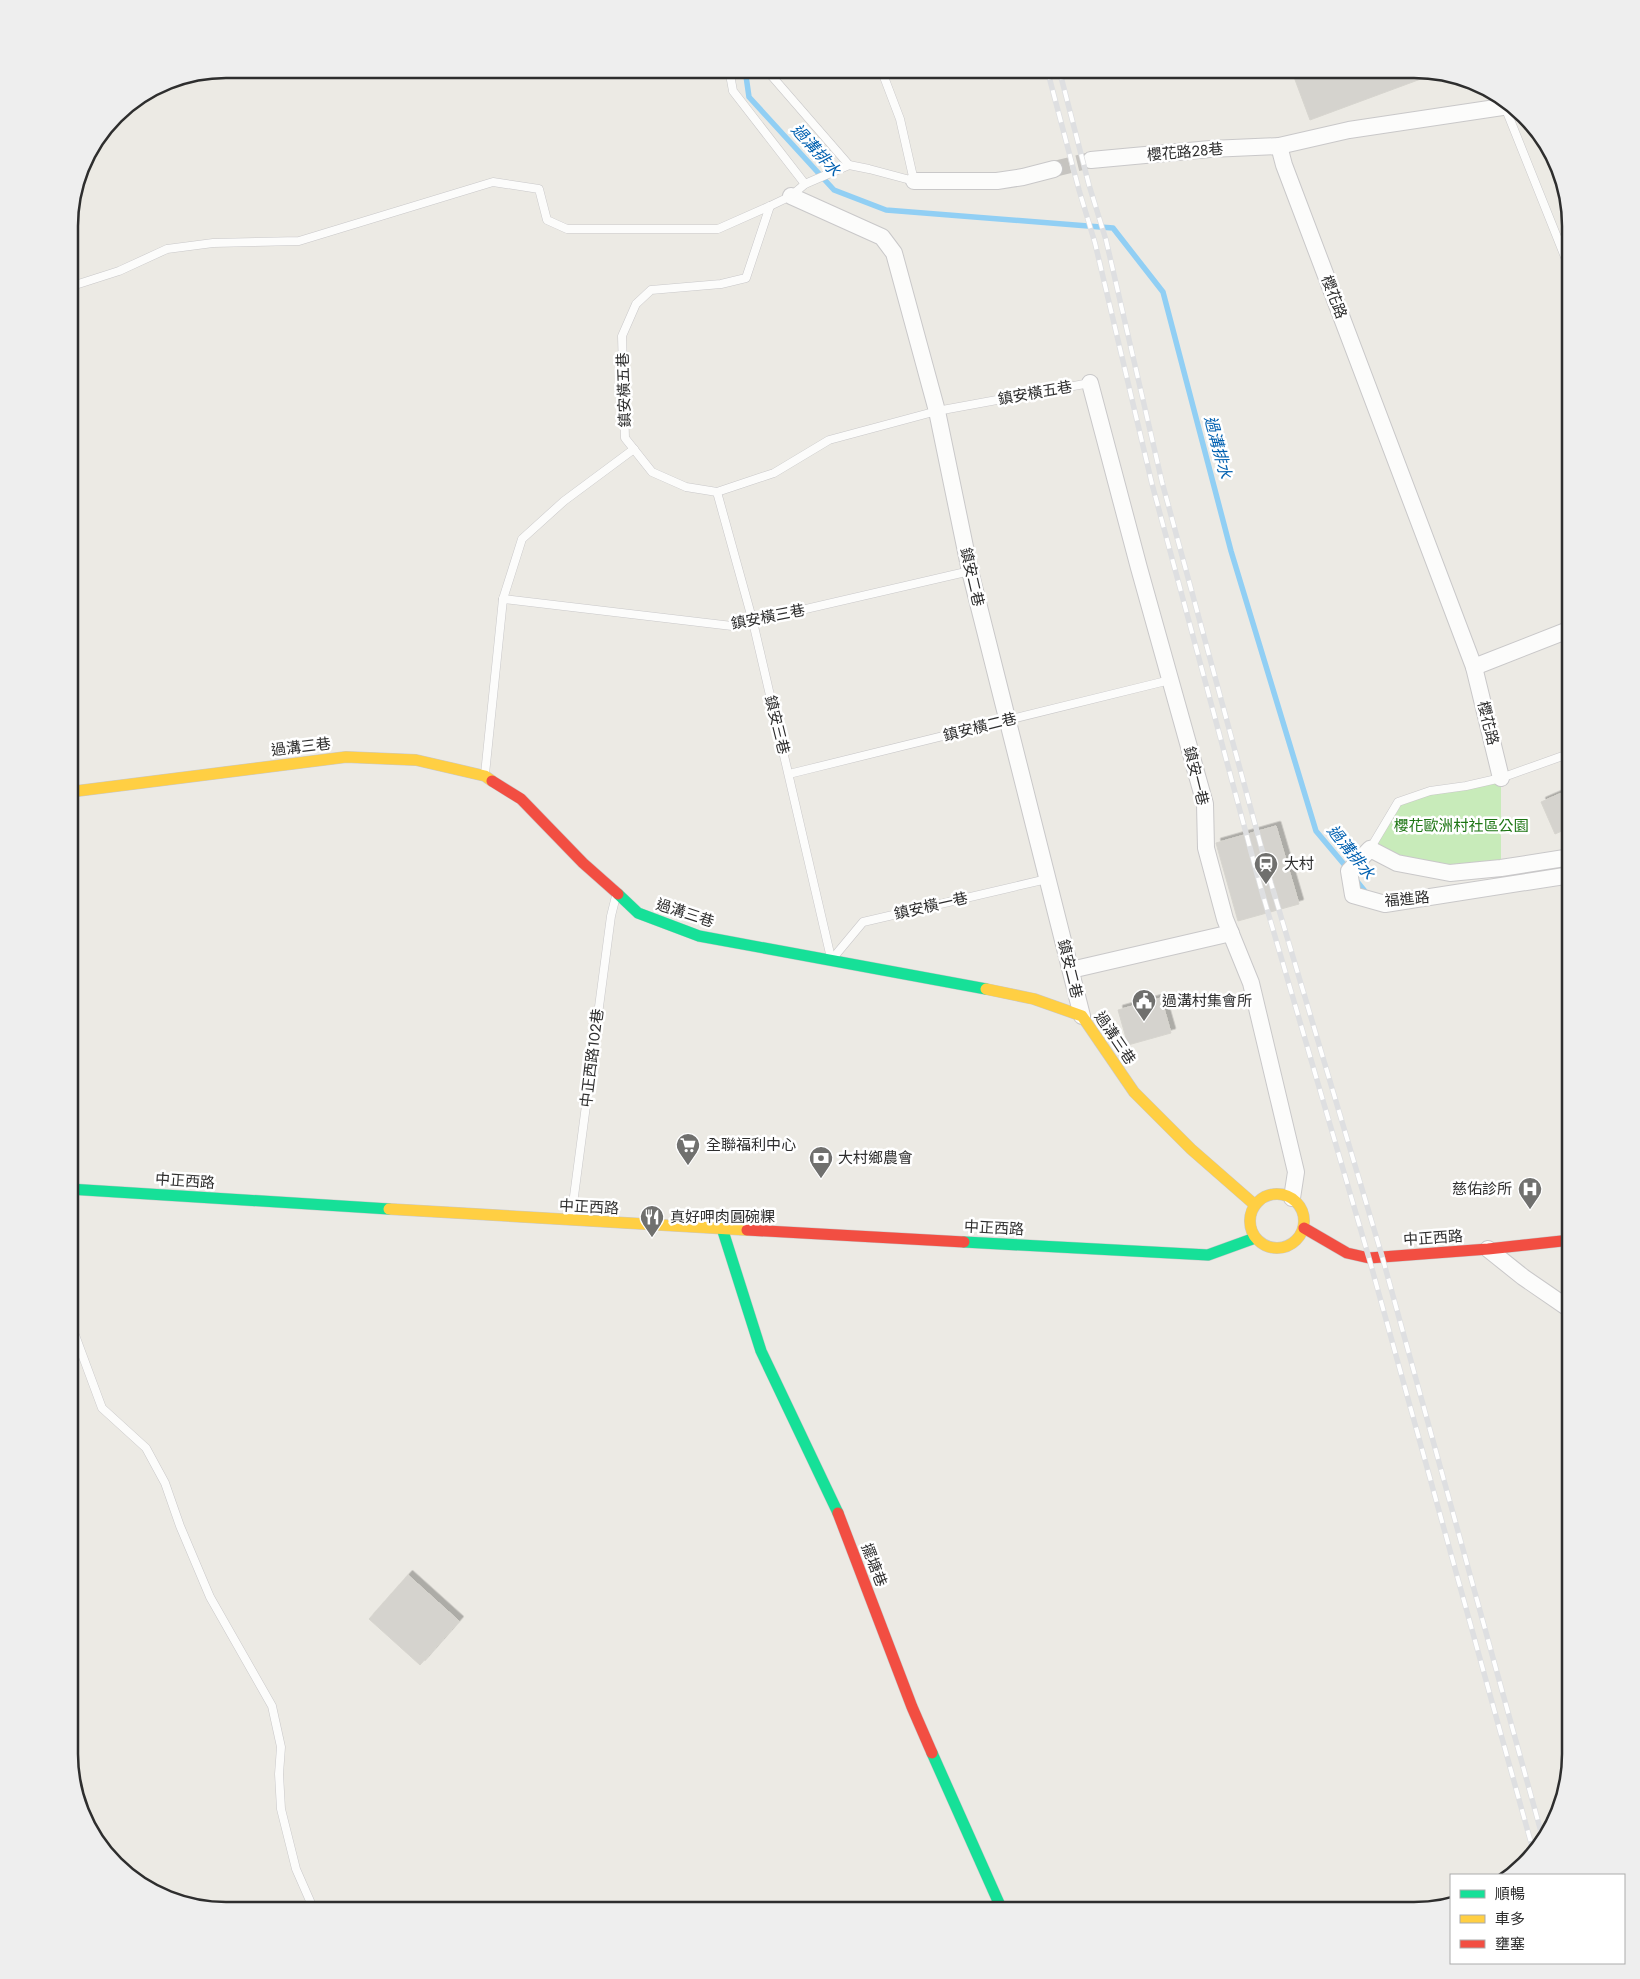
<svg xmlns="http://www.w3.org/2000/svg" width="1640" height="1979" font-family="Jost,'Noto Sans TC',sans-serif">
<defs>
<filter id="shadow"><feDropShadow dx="4.5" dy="-4.5" stdDeviation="0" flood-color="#0004"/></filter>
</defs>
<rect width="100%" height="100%" fill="#eceae4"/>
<path fill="#c8ebba" d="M1501,778V868L1397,863L1370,849L1398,802Z"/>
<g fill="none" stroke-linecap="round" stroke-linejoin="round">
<g stroke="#91cff4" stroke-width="5.5">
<path d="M745,69L749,97L834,190L886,210L1113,228L1163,292L1231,551L1316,831L1348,869"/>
<path d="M1355,879L1368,895"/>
</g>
</g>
<g fill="#d5d3ce" stroke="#d7d5cf" filter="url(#shadow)">
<path d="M1291,69H1424L1437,73L1310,120Z"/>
<path d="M1571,789V827L1555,834L1541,802Z"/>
<path d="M1276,826L1299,904L1238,921L1216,843Z"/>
<path d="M1161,998L1171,1033L1128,1045L1118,1010Z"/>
<path d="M408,1575L459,1621L420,1665L369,1619Z"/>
</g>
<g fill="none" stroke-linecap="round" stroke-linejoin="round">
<path stroke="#c6c4c0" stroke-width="16" stroke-dasharray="16 8" stroke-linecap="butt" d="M1054,169L1091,160"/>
<g stroke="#c9c8c9" stroke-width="9">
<g id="lane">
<path d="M729,69L733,91L805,184"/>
<path d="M769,69L770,74L849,165"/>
<path d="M1505,107L1571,272"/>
<path d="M770,206L746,278L721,284L651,290L636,304L622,336L625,438L652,472L686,487L717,492L774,473L829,440L937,411L1090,383"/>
<path d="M69,287L119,271L167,249L213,243L299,241L493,182L539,189L547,220L567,229H718L770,206L791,196L805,184L849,165L869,169L914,181L900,119L881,69"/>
<path d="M717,492L753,622L831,958"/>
<path d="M503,599L732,626L970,571"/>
<path d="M485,774L503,599L522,539L564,501L634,449"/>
<path d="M789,774L1170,680"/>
<path d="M1370,849L1398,802L1430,791L1466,786L1501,778L1571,753"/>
<path d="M833,958L863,922L1047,879"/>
<path d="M571,1219L611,916L616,896"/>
<path d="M69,1319L102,1408L146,1448L165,1483L180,1526L210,1597L272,1706L281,1747L279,1774L281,1809L296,1869L314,1910"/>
</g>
</g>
<g stroke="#c9c8c9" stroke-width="18">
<g id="street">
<path d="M1279,146L1284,165L1474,667L1501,778"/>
<path d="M1091,160L1210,149L1279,146L1349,130L1509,106"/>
<path d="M914,181H997L1023,177L1054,169"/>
<path d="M791,196L882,237L894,253L937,411L970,571L1082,1016"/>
<path d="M1090,383L1139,568L1205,804L1206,848L1225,919L1251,983L1296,1172L1292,1198"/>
<path d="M1474,667L1571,629"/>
<path d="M1571,857L1501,868L1450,873L1397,863L1370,849L1349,871L1353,895L1385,904L1571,875"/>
<path d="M1071,970L1231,933"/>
<path d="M1488,1249L1523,1277L1571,1310"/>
</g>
</g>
<g stroke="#c9c8c9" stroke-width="12">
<g id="fast">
<path d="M618,894L638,913L699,936L986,989"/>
<path d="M69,1189L389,1209"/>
<path d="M722,1228L761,1351L838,1513"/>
<path d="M964,1242L1208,1255L1255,1238"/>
<path d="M932,1753L1002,1910"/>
</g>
</g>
<g stroke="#c9c8c9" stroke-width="12">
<g id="slow">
<path d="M69,792L346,757L416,760L485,776L492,781"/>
<path d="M986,989L1034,999L1082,1016L1134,1092L1191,1149L1255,1205"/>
<circle cx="1277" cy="1221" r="27"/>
<path d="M389,1209L747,1230"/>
</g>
</g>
<g stroke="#c9c8c9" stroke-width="12">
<g id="jam">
<path d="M492,781L521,799L583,863L618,894"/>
<path d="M1304,1228L1347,1253L1369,1258L1488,1249L1571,1240"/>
<path d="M747,1230L964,1242"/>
<path d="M838,1513L912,1707L932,1753"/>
</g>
</g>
<use href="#lane" stroke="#fcfcfb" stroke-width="8"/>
<use href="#street" stroke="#fcfcfb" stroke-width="16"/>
<use href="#fast" stroke="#16e098" stroke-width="11"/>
<use href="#slow" stroke="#ffcf43" stroke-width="11"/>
<use href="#jam" stroke="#f24e42" stroke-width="11"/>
<g stroke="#dedfe1" stroke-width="5.5">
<g id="rail">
<path d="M1047,69L1079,190L1095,243L1152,484L1260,885L1369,1258L1533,1850"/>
<path d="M1059,69L1089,185L1106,240L1162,482L1271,883L1382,1256L1543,1839"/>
</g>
</g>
<use href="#rail" stroke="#fff" stroke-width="4" stroke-dasharray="11" stroke-linecap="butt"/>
</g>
<defs>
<g id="station-pin" transform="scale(1.25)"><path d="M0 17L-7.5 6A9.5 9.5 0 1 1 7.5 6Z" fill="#70706e" stroke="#fff"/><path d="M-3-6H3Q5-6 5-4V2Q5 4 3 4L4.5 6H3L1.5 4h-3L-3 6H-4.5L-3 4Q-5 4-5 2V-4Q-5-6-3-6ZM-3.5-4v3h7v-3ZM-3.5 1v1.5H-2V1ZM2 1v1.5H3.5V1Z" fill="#fff"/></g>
<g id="civic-pin" transform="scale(1.25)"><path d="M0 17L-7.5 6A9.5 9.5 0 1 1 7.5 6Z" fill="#70706e" stroke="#fff"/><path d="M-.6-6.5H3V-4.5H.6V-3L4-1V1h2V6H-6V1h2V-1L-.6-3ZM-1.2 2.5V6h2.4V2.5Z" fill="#fff"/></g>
<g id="supermarket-pin" transform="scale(1.25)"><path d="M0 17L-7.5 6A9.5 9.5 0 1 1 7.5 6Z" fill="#70706e" stroke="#fff"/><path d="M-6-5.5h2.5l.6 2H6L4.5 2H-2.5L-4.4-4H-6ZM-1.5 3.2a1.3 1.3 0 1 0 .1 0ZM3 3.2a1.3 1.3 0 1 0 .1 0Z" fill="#fff"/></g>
<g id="bank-pin" transform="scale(1.25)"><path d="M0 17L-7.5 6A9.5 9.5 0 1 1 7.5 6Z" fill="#70706e" stroke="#fff"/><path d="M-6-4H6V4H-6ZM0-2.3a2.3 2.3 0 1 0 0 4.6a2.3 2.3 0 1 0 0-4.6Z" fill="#fff"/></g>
<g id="hospital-pin" transform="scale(1.25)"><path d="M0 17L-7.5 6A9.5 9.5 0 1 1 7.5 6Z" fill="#70706e" stroke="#fff"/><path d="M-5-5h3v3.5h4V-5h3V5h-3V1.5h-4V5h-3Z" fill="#fff"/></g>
<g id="restaurant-pin" transform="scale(1.25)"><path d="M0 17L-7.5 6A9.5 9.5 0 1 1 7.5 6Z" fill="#70706e" stroke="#fff"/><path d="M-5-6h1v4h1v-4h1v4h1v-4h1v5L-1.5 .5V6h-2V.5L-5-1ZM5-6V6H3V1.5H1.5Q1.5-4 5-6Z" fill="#fff"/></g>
</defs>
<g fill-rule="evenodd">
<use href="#station-pin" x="1266" y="864"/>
<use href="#civic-pin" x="1144" y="1001"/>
<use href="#supermarket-pin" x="688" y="1145"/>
<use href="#bank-pin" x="821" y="1158"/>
<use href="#hospital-pin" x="1530" y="1189"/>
<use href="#restaurant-pin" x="652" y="1217"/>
</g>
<g text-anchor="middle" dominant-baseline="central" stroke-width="5" stroke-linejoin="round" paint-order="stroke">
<g font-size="15" fill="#2e2e2e" stroke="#fff">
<text transform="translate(1185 152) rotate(-5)">櫻花路28巷</text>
<text transform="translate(1334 297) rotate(69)">櫻花路</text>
<text transform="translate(624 390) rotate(-92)">鎮安橫五巷</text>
<text transform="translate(1035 393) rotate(-10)">鎮安橫五巷</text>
<text transform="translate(972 577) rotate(77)">鎮安二巷</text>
<text transform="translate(768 617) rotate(-11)">鎮安橫三巷</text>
<text transform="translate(1488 723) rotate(76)">櫻花路</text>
<text transform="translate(777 725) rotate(76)">鎮安三巷</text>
<text transform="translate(980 727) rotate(-14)">鎮安橫二巷</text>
<text transform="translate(301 747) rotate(-7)">過溝三巷</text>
<text transform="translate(1196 776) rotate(76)">鎮安一巷</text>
<text transform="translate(1407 899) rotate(-5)">福進路</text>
<text transform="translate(931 906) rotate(-13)">鎮安橫一巷</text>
<text transform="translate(685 913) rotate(18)">過溝三巷</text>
<text transform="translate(1070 969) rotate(76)">鎮安二巷</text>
<text transform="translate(1115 1038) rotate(56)">過溝三巷</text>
<text transform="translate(592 1058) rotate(-83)">中正西路102巷</text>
<text transform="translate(185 1181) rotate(4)">中正西路</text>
<text transform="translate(589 1207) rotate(3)">中正西路</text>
<text transform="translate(994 1228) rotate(3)">中正西路</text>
<text transform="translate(1433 1238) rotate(-4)">中正西路</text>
<text transform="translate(874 1565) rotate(69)">擺塘巷</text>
</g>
<g font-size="15" fill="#1d7514" stroke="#fff">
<text x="1461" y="826">櫻花歐洲村社區公園</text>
</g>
<g font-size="15" fill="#2e2e2e" stroke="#fff" text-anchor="start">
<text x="1284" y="864">大村</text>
<text x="1162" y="1001">過溝村集會所</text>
<text x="706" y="1145">全聯福利中心</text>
<text x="838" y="1158">大村鄉農會</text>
<text x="1512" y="1189" text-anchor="end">慈佑診所</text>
<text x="670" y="1217">真好呷肉圓碗粿</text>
</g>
<g font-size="16" font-style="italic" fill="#0060b0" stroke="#fff">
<text transform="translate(816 150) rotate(48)">過溝排水</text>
<text transform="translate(1218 447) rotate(75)">過溝排水</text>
<text transform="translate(1351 852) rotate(51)">過溝排水</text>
</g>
</g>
<path d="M0 0H1640V1979H0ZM226 78H1414A148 148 0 0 1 1562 226V1754A148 148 0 0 1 1414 1902H226A148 148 0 0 1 78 1754V226A148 148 0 0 1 226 78Z" fill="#eee" fill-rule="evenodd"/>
<path fill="none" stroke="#2e2e2e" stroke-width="2.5" d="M226 78H1414A148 148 0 0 1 1562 226V1754A148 148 0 0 1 1414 1902H226A148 148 0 0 1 78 1754V226A148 148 0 0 1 226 78Z"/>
<rect x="1450" y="1874" width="175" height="90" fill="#ffffff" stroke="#ababab"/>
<rect x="1460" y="1890" width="25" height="8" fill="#16e098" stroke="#ababab"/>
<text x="1495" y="1899" font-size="15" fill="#2e2e2e">順暢</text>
<rect x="1460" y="1915" width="25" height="8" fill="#ffcf43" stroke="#ababab"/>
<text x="1495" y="1924" font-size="15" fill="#2e2e2e">車多</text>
<rect x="1460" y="1940" width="25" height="8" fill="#f24e42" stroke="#ababab"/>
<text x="1495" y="1949" font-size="15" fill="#2e2e2e">壅塞</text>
</svg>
